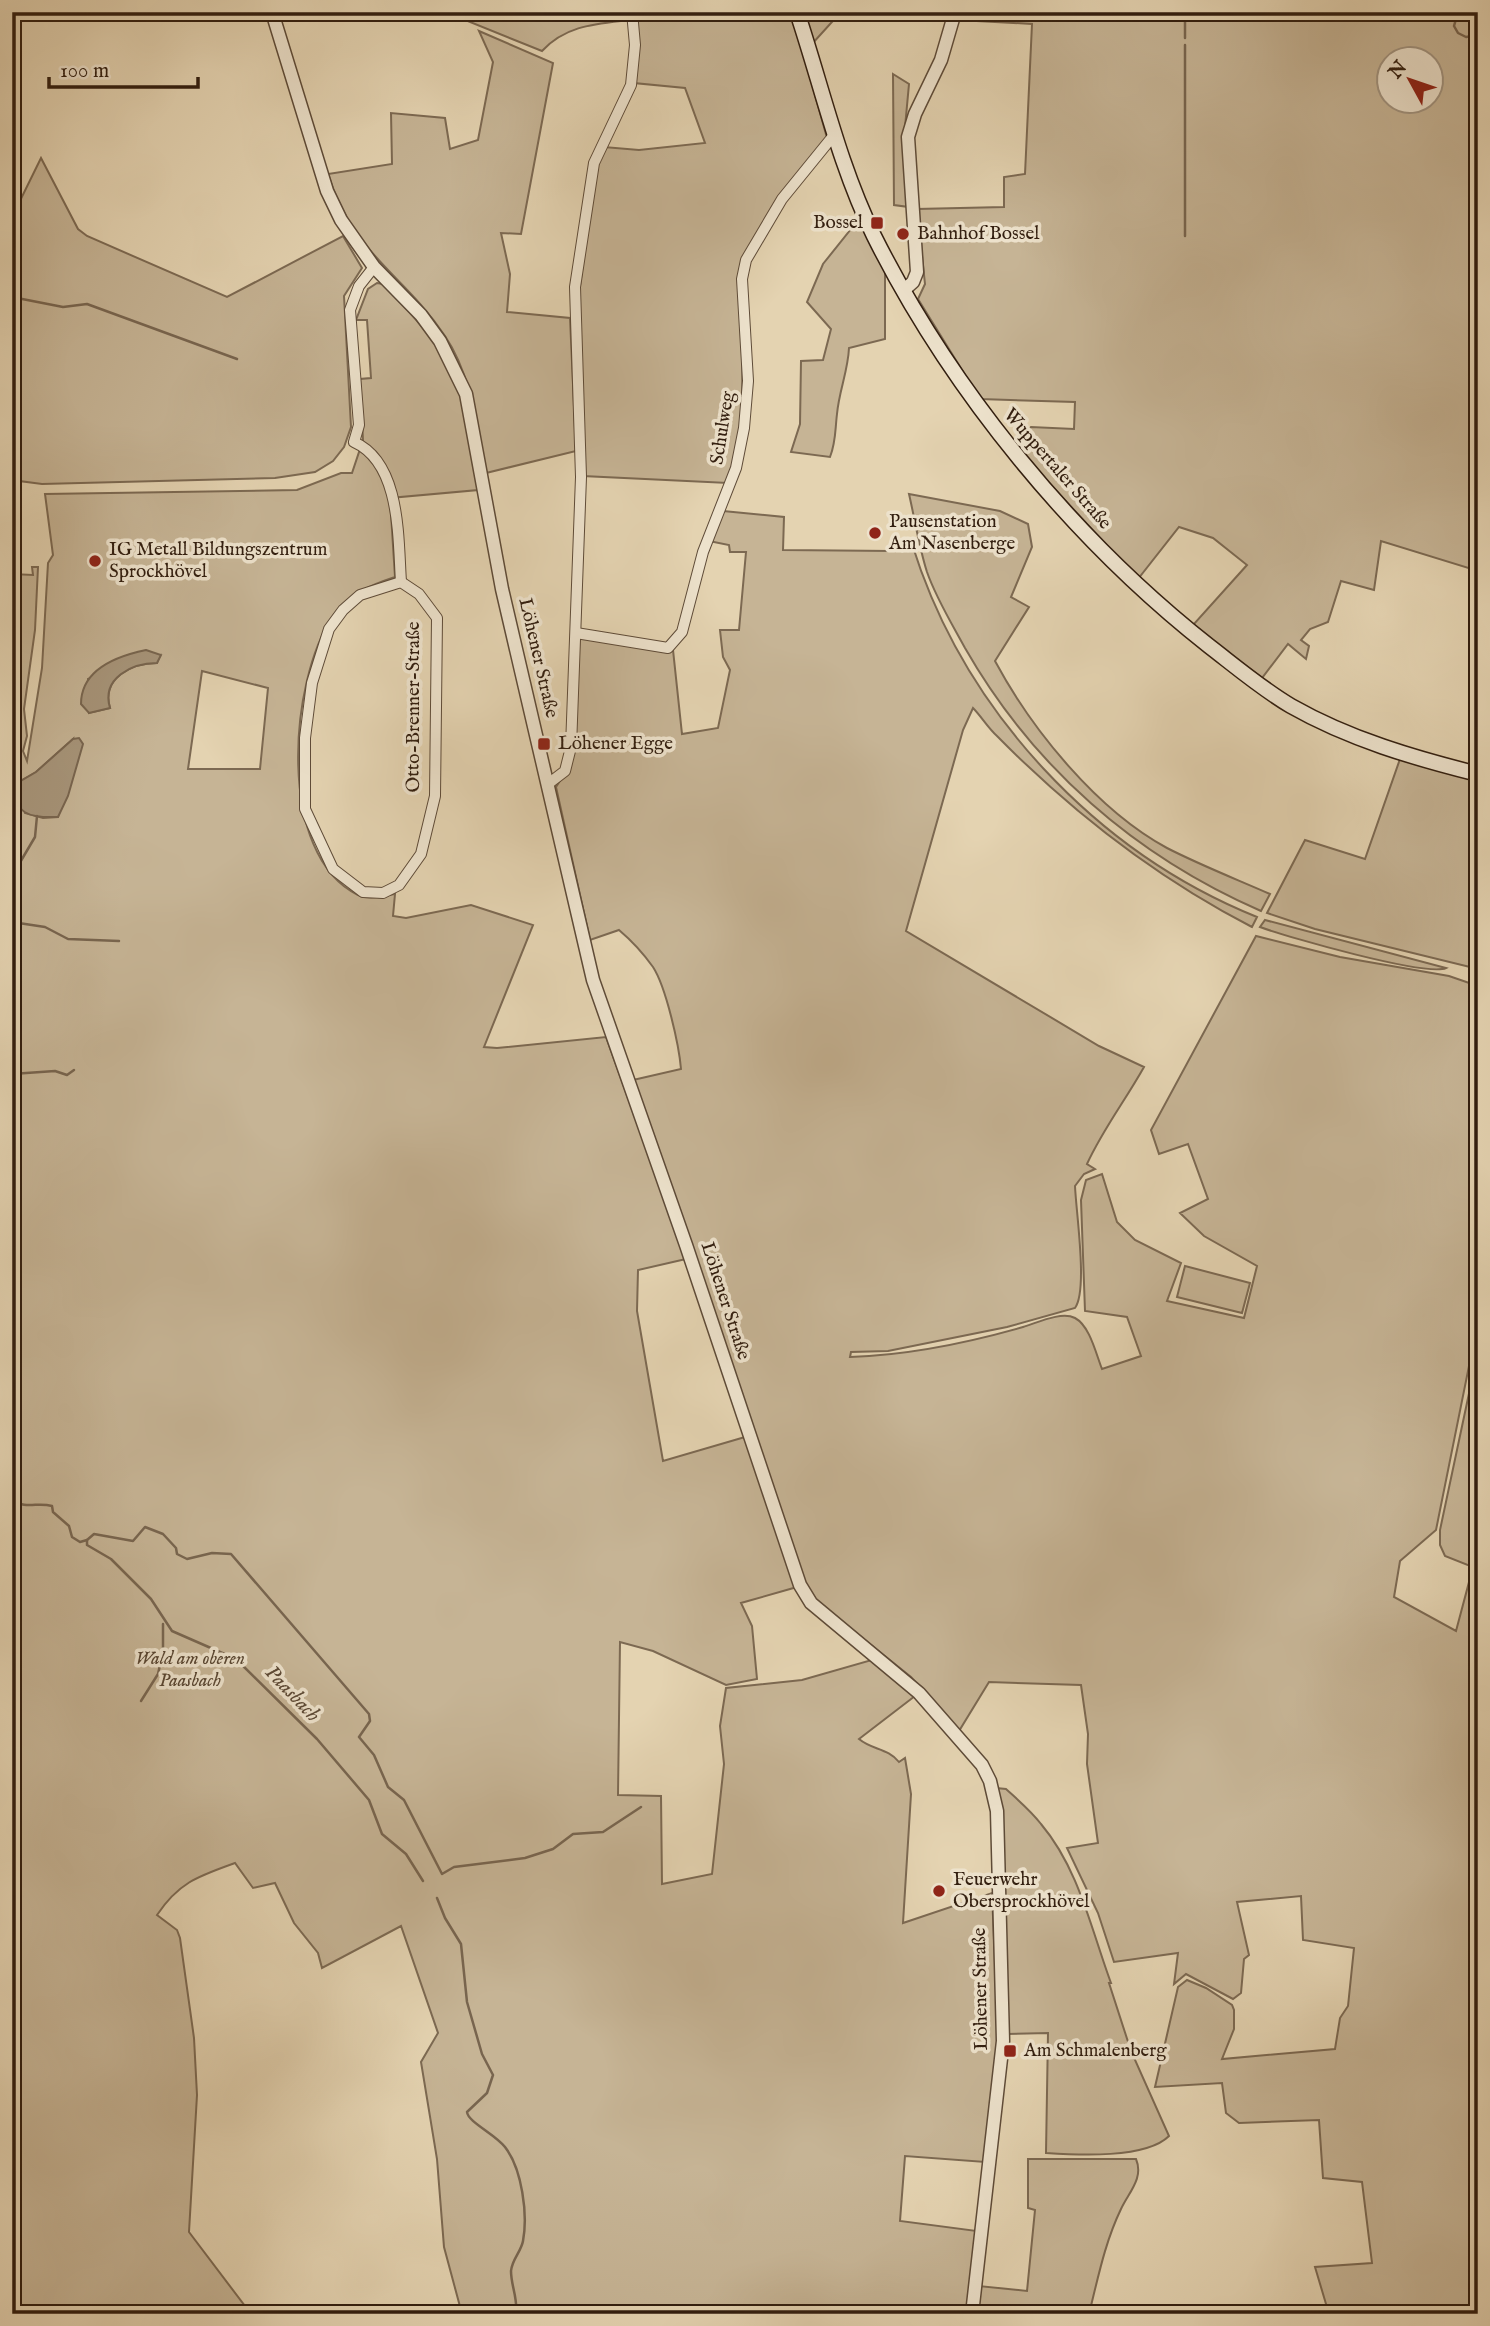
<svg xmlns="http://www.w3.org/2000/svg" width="1490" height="2326" font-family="'IM FELL English',serif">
<rect width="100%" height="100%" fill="#e4d3b1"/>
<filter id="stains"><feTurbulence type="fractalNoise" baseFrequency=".00286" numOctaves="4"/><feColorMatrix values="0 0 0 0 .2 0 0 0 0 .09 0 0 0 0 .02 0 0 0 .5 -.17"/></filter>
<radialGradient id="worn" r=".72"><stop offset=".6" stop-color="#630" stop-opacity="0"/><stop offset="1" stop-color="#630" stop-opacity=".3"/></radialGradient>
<g fill="#c6b495" stroke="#7c6952" stroke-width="2" fill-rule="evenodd">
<path d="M468,12H629L630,20C596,24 566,25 542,51L465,20Z"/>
<path d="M636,12H792L827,138L743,260L742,427L728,483L583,476L576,316L596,165L604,147L639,150L705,143L685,88L634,83Z"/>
<path d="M802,12H841L812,44Z"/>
<path d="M961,12H1478V571L1381,541L1374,590L1341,581L1328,622L1310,629L1301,640L1309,646L1306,659L1288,644L1262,678L1193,625L1247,565L1213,538L1179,527L1138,579L1013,444L1031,427L1074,429L1075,402L980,399L918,299L925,284L917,209L1004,207V177L1025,174L1032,24L959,20ZM1388,60H1430V102H1388Z"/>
<path d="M479,31L553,63L521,234L501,233L510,274L507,312L570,318L576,451L486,473C477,428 472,376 445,336C403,273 353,255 328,174L392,164L391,113L445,118L450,149L478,140L493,62Z"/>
<path d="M893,74L909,84L904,138L909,207L894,205Z"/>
<path d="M41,158L78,229L87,236L227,297L343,236L362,268L344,296L351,427L344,447L333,461L315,472L275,478L42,484L12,480V217Z"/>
<path d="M859,219L885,268V339L849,348C848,371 839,391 837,414C835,430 836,442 830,457L791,452L800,424L801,361L823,360L831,329L807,302L823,264Z"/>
<path d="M377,283L383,284C412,314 445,348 459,389C470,421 472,458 478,490L390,498L395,577C371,585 348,594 333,616C289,681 276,855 358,895C369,900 384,896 395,894L393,916L406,918L471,905L533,925L484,1047L497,1048L606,1037L686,1259L638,1270L637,1311L663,1461L745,1437L797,1587L741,1603L752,1626L757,1679L726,1685L653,1651L620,1642L618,1795L661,1796L662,1884L712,1874L724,1764L720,1726L726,1688L802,1680L875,1659L915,1696L859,1739C872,1750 888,1748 899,1762L905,1758L911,1794L903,1923L992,1893L998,2035L985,2162L905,2156L900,2221L977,2231L967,2314H462L444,2247L437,2159L421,2062L438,2033L401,1926L322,1968L318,1953L294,1923L275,1883L253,1888L235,1863C199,1876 179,1882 157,1915L177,1930L180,1938L194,2038L197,2095L189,2232L251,2314H12V574L33,575L32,567H38L35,630L24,709L27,736L23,751L27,761L42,668L48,563L53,555L45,494L297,490L341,473H352L363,440L360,379L371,378L367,320H356L368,289ZM160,655L157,663C132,663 101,678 110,708L89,713L88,679ZM202,671L268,688L260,769H188ZM73,739L58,817L43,818L25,813L19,782L36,772Z"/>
<path d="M909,494L1000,511L1028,524L1032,547L1011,597L1029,607L995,661C1032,730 1097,810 1167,848C1200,865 1236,879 1270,894L1261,911C1135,856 1033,767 965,648C952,624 936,598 927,572C919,547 915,520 909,494Z"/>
<path d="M723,511L784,517L783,550L892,551L907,550L912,544C964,711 1096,852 1257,917L1252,927C1157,878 1072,812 997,736C988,728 981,716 973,708L963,730L906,931L1099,1046L1144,1067C1125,1101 1103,1129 1087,1164L1095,1169L1084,1174L1075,1186C1076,1212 1088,1290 1075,1308L1007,1327L888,1351L851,1352L850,1357C908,1355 967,1343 1023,1327C1037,1323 1061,1311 1075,1318C1090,1326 1096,1354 1102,1369L1141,1356L1127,1317L1085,1311L1081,1200L1086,1180L1102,1174L1117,1222L1135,1240L1181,1263L1167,1301L1244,1318L1257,1266L1204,1236L1180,1213L1208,1199L1188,1144L1159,1154L1151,1130L1256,936L1340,957L1449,976L1475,985L1478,979V1344L1471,1356L1436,1530L1400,1561L1394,1597L1456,1631L1473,1567L1445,1556L1440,1545V1530L1478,1351V2314H1329L1315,2267L1372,2263L1362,2182L1323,2178L1319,2120L1239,2123L1226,2113L1222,2083L1155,2087L1178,1987L1187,1980L1206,1988L1232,2005L1234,2010V2029L1222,2059L1335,2049L1340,2018L1348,2006L1354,1948L1303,1940L1301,1896L1237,1902L1249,1955L1244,1959L1241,1993L1233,1999L1186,1974L1174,1984L1178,1953L1114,1962L1098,1913L1067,1848L1098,1843L1087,1764L1088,1734L1081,1685L989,1682L959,1731L911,1677L816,1601L804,1584L633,1080L681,1069C679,1045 666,987 653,967C643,953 632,941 619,930L590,940L556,787L569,767L579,636L673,650L682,734L718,728L730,670L723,657L720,630H739L746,552H730L729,545L709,541Z"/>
<path d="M1400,759L1478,779V969L1315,929L1267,913L1305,840L1365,859Z"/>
<path d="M1265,920L1446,968C1427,977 1287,937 1260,927Z"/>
<path d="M1185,1266L1250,1283L1242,1313L1177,1297Z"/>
<path d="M996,1788L1006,1789C1018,1800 1031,1811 1041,1824C1079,1869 1091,1929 1111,1983H1109L1131,2051L1169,2136C1146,2159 1077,2155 1046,2153L1048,2033L1007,2034Z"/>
<path d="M1028,2159H1136C1144,2178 1129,2192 1121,2209C1105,2242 1098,2278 1089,2314H976L979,2286L1027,2291L1035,2210L1028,2208Z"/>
</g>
<g fill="#a7957a" stroke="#78654f" stroke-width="2">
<path d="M146,650L161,655L157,663C132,663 101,678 110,708L89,713L81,704C81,669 117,656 146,650Z"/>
<path d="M79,738L83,744L68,796L58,817C31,818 10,815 19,782L36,772L73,739Z"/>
</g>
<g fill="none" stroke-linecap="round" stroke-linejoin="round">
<g stroke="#78654f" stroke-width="2.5">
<path d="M1185,12V38"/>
<path d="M1458,12L1454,26L1458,33L1466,37L1478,35"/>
<path d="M1185,236V45"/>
<path d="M12,297L63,307L87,304L237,359"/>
<path d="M12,876L35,837L37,816"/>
<path d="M12,922L45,927L68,939L119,941"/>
<path d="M12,1074L55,1071L67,1075L74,1070"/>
<path d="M12,1501C27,1509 38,1502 52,1506L53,1512L69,1526L72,1537L80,1542L87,1540V1545L111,1559L151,1599L172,1631L236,1659L317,1739L369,1800L382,1834L406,1854L423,1881"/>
<path d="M87,1540L94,1534L133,1541L145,1527L163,1534L176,1548L177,1554L187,1559L212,1553L231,1554L369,1714L370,1721L359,1737L374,1755L388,1787L404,1800L442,1874L454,1867L525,1858L553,1849L573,1834L603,1832L641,1807"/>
<path d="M163,1649V1624"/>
<path d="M141,1701L158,1674L162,1656"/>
<path d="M437,1898L445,1918L461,1944L467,2002L482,2054L493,2075L487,2093L467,2112C468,2122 495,2134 505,2147C522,2169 528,2214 523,2241C521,2252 512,2259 511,2271C511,2286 518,2298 516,2314"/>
</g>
<g stroke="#5e4b38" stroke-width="12">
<g id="minor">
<path d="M374,267L359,286L350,310L359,425L354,442C401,463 398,538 401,582"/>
<path d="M401,582L419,594L437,618L435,796L421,854L399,885L383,893L363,892L333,869L305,809V738L312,683L329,629L343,610L360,595Z"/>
<path d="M576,633L668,648L682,632L703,552L736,468L744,428L748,381L742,279L746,260L782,199L834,135"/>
<path d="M548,784L565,771L571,747L581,477L575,287L594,163L631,85L635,45L632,12"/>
</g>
</g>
<g stroke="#5e4b38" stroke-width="15">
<g id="tertiary">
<path d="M272,12L327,191L341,220L374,267L421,315L440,341L466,394L502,589L593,980L686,1245L800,1585L811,1603L919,1693L982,1765L990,1781L997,1811L1003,2041L972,2314"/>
<path d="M904,290L913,282L917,272L908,137L915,114L941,60L955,12"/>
</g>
</g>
<g stroke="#321e0f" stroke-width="17">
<path id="secondary" d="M797,12C822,87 839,165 874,236C951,390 1073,539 1209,646C1235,666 1262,689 1291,706C1349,739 1414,758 1478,774"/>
</g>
<use href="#minor" stroke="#ede2cc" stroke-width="10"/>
<use href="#tertiary" stroke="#ede2cc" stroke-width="12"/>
<use href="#secondary" stroke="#ede2cc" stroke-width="14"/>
</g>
<g fill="#8f2418" stroke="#ede2cc" stroke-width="2.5">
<rect x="870" y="216" width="14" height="14" rx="3.5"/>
<circle cx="903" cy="234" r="7"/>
<circle cx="875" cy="533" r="7"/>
<circle cx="95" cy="561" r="7"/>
<rect x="537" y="737" width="14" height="14" rx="3.5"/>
<circle cx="939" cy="1891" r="7"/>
<rect x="1003" y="2044" width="14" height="14" rx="3.5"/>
</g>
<g text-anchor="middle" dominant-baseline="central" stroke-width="7" stroke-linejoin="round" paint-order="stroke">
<g font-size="19" fill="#321e0f" stroke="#ede2cc" text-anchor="start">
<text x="863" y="223" text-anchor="end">Bossel</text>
<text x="917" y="234">Bahnhof Bossel</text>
<text x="889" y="522">Pausenstation<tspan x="889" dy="22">Am Nasenberge</tspan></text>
<text x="109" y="550">IG Metall Bildungszentrum<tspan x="109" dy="22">Sprockhövel</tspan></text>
<text x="558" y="744">Löhener Egge</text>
<text x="953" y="1880">Feuerwehr<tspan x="953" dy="22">Obersprockhövel</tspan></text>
<text x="1024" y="2051">Am Schmalenberg</text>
</g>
<g font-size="19" fill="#321e0f" stroke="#ede2cc">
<text transform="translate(723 428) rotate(-81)">Schulweg</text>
<text transform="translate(1057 469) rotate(49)">Wuppertaler Straße</text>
<text transform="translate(538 658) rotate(77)">Löhener Straße</text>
<text transform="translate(414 707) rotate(-90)">Otto-Brenner-Straße</text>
<text transform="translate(725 1301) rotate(72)">Löhener Straße</text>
<text transform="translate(981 1989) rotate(-91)">Löhener Straße</text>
</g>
<g font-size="19" font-style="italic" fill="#574430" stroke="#ede2cc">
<text x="190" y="1659">Wald am oberen<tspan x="190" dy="22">Paasbach</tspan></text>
</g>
<g font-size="21" font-style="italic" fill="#5b4834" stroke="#ede2cc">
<text transform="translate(292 1694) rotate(46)">Paasbach</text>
</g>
</g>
<rect width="1490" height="2326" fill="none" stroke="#e4d3b1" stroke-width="42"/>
<rect x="14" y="14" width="1462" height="2298" fill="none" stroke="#321e0f" stroke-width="3.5"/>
<rect x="21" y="21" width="1448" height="2284" fill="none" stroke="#321e0f" stroke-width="2"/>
<g transform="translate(1410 80) rotate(310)"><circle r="33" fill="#ede2cc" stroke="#a29480" stroke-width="2"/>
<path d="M0-5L12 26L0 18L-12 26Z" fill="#8f2418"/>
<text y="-10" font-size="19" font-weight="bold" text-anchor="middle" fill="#321e0f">N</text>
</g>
<path d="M49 77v10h149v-10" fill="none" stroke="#321e0f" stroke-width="3.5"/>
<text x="60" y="77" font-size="21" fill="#321e0f" stroke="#ede2cc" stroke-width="5" paint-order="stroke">100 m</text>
<rect width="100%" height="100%" filter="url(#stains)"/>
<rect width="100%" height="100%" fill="url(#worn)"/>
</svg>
